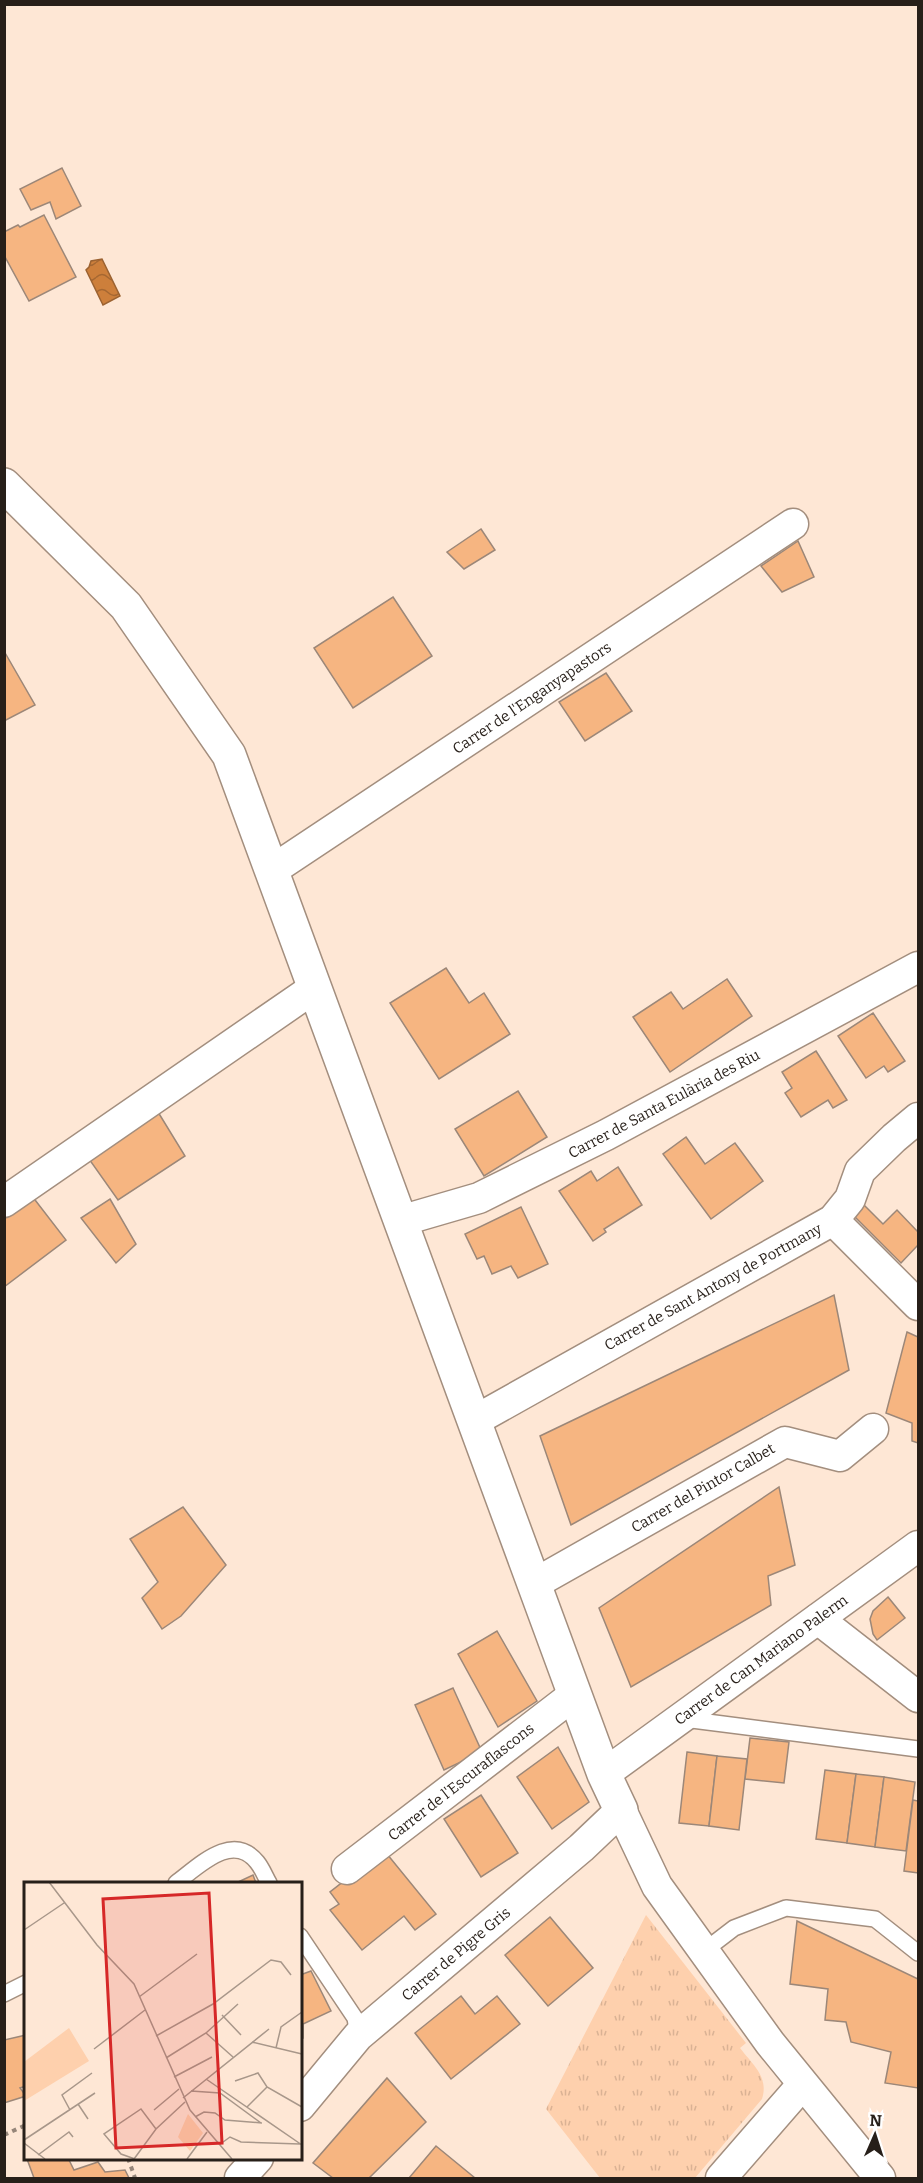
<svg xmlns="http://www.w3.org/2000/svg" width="923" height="2183" font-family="Bitter,serif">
<defs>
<pattern id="grass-tufts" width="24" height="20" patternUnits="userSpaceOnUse" patternTransform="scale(1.5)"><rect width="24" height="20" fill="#fed0ad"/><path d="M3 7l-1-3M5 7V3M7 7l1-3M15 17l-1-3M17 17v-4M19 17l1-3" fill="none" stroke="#dab294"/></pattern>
<pattern id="water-waves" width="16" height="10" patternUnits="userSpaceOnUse" patternTransform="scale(1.5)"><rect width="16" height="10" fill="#cd7f3b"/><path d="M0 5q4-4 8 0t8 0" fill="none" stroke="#a66731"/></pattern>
</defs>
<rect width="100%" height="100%" fill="#fee7d5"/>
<path fill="url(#grass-tufts)" d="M646,1915L746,2043L740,2048C753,2065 769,2077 762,2099L695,2178H600L546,2109Z"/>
<path fill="url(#water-waves)" stroke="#9b6231" stroke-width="1.5" d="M102,259L120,296L103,305L86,270L89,267L91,261Z"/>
<g fill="#f6b581" stroke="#9c8778" stroke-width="1.5">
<path d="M62,168L81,206L56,219L50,202L31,210L20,189Z"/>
<path d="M44,215L76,277L29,301L4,255V232L18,225L20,227Z"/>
<path d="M481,529L495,550L464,569L447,552Z"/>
<path d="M798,541L814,577L782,592L761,566Z"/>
<path d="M393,597L432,656L353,708L314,648Z"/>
<path d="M4,651L35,705L4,721Z"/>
<path d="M606,673L632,711L585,741L559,702Z"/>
<path d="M446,968L469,1003L484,993L510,1034L439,1079L390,1003Z"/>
<path d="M727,979L752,1016L670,1072L633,1017L671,992L683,1009Z"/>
<path d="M873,1013L905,1061L888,1072L884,1066L866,1078L838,1036Z"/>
<path d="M816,1051L847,1100L833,1108L828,1100L801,1117L785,1093L792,1088L782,1072Z"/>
<path d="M518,1091L547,1137L484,1176L455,1129Z"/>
<path d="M158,1112L185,1156L118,1200L89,1159Z"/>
<path d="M686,1137L705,1164L735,1143L763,1181L711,1219L663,1154Z"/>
<path d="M618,1167L642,1205L604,1229L606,1232L593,1241L559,1191L591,1171L597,1181Z"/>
<path d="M32,1196L66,1240L4,1287V1217Z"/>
<path d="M110,1199L136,1244L116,1263L81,1218Z"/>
<path d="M864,1205L883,1224L897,1210L918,1232V1245L901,1263L854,1216Z"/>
<path d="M521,1207L548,1264L518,1278L511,1266L492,1274L484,1256L477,1259L465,1234Z"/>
<path d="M834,1295L849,1370L571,1525L540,1436Z"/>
<path d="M907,1332L918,1337V1443L912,1441V1423L886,1413Z"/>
<path d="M779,1487L795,1565L768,1576L771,1605L631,1687L599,1608Z"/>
<path d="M183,1507L226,1565L181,1616L162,1629L142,1598L158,1582L130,1539Z"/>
<path d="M888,1597L905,1618L877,1640L873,1634L870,1619L873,1611Z"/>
<path d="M497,1631L537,1701L498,1727L458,1654Z"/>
<path d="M453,1688L482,1752L444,1770L415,1705Z"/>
<path d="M750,1738L789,1742L784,1783L745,1779Z"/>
<path d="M558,1747L589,1802L552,1829L517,1777Z"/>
<path d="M687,1752L717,1756L709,1826L679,1823Z"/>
<path d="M717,1756L747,1759L739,1830L709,1826Z"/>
<path d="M825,1770L856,1774L847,1843L816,1839Z"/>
<path d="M856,1774L884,1777L875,1847L847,1843Z"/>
<path d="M884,1777L915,1782L906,1851L875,1847Z"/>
<path d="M481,1795L518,1853L481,1877L444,1819Z"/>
<path d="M913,1800L918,1801V1873L904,1871Z"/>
<path d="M387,1854L436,1914L415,1930L404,1916L362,1950L330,1910L339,1904L330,1892L371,1860Z"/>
<path d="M253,1875L256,1883H236Z"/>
<path d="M550,1917L593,1968L548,2006L505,1955Z"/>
<path d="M797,1921L918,1979V2088L885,2083L891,2052L851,2042L846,2022L825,2020L828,1989L790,1984Z"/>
<path d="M311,1971L331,2011L303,2024V2038L300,2040V1975Z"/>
<path d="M461,1996L475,2014L497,1996L520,2024L451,2079L415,2033Z"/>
<path d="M26,2035V2086L20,2088L26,2096L4,2103V2040Z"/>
<path d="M387,2078L426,2122L369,2178H333L313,2163Z"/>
<path d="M436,2146L475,2178H409Z"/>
<path d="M31,2158H68L74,2170L98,2162L105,2172L125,2170L129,2178H34L27,2159Z"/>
</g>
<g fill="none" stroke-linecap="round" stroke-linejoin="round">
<g stroke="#a38e7e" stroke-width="18">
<g id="lane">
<path d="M684,1719L918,1749"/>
<path d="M176,1883C198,1867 232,1831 257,1862C262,1868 265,1876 269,1883"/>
<path d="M300,1936L355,2018L358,2036"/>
<path d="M704,1951L734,1928L786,1908L875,1919L918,1953"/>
<path d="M4,1994L26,1983"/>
</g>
</g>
<g stroke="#a38e7e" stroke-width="33">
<g id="street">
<path d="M271,871L793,524"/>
<path d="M4,1202L314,988"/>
<path d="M833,1220L918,1305"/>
<path d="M400,1221L479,1198L606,1135L918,967"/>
<path d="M474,1421L833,1220L850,1199L860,1171L894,1138L918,1118"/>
<path d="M534,1584L785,1442L840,1456L873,1429"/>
<path d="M818,1619L918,1697"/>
<path d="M604,1774L918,1546"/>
<path d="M347,1869L575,1694"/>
<path d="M300,2106L358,2036L581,1848L621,1810L657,1886L770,2043L880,2178"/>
<path d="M240,2178L258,2158"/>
<path d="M721,2178L802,2085"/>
</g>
</g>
<g stroke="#a38e7e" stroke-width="36">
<path id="secondary" d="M4,485L126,606L229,755L604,1774L621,1810"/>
</g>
<g stroke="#96867a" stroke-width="4" stroke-dasharray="4.5 4.5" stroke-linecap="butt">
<path d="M4,2135L26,2125"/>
<path d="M128,2158L135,2178"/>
</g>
<use href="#lane" stroke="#fff" stroke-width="15"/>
<use href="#street" stroke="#fff" stroke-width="30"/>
<use href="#secondary" stroke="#fff" stroke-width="33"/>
</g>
<g text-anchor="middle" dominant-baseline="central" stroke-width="5" stroke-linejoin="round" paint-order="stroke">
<g font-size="15" fill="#271f19" stroke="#fff">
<text transform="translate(532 698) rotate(-34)">Carrer de l'Enganyapastors</text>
<text transform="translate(664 1104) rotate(-28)">Carrer de Santa Eulària des Riu</text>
<text transform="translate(713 1287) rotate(-29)">Carrer de Sant Antony de Portmany</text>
<text transform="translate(703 1488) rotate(-30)">Carrer del Pintor Calbet</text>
<text transform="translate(761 1660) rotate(-36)">Carrer de Can Mariano Palerm</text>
<text transform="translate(461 1782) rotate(-38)">Carrer de l'Escuraflascons</text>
<text transform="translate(456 1954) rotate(-40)">Carrer de Pigre Gris</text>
</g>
</g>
<g transform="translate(24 1882)">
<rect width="278" height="278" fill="#fee7d5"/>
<path d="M45,146L65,179L0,219V180ZM164,232L179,251L166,269L154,255Z" fill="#fed0ad"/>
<path fill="none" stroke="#a8978a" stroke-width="1.5" d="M25,0L73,63L110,102L166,228L208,277M0,48L40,21M115,115L173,72M198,133L217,153M182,151L209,175M132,154L189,122L247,78L257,80L267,93M228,160L278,172M252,166L257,145L278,130M70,167L121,128M142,176L182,151L214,122M150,195L188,175M182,197L278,263M211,199L234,191L243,205L278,225M167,209L196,211L237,241M159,216L245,147M54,222L64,237M223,225L243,205M46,228L38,213L68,191M130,228L155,207M171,235L180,230L191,231L201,238L238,241M0,258L71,211M0,261L21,277M195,263L206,255L217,260L276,262M14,273L45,250L49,255M110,277L132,247L161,220M111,277L97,272L80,252L117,227L132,247M163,277L183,250"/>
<path fill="#d62828" fill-opacity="0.15" stroke="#d62828" stroke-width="3" d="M185,11L198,261L92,266L79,17Z"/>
<rect width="278" height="278" fill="none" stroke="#271f19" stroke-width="3"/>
</g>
<rect width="923" height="2183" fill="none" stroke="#271f19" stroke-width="12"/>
<g transform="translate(875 2135) rotate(3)" stroke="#ffffff" stroke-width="4.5" paint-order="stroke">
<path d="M0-4.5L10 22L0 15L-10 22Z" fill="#271f19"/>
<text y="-9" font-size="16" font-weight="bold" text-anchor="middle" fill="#271f19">N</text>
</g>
</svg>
